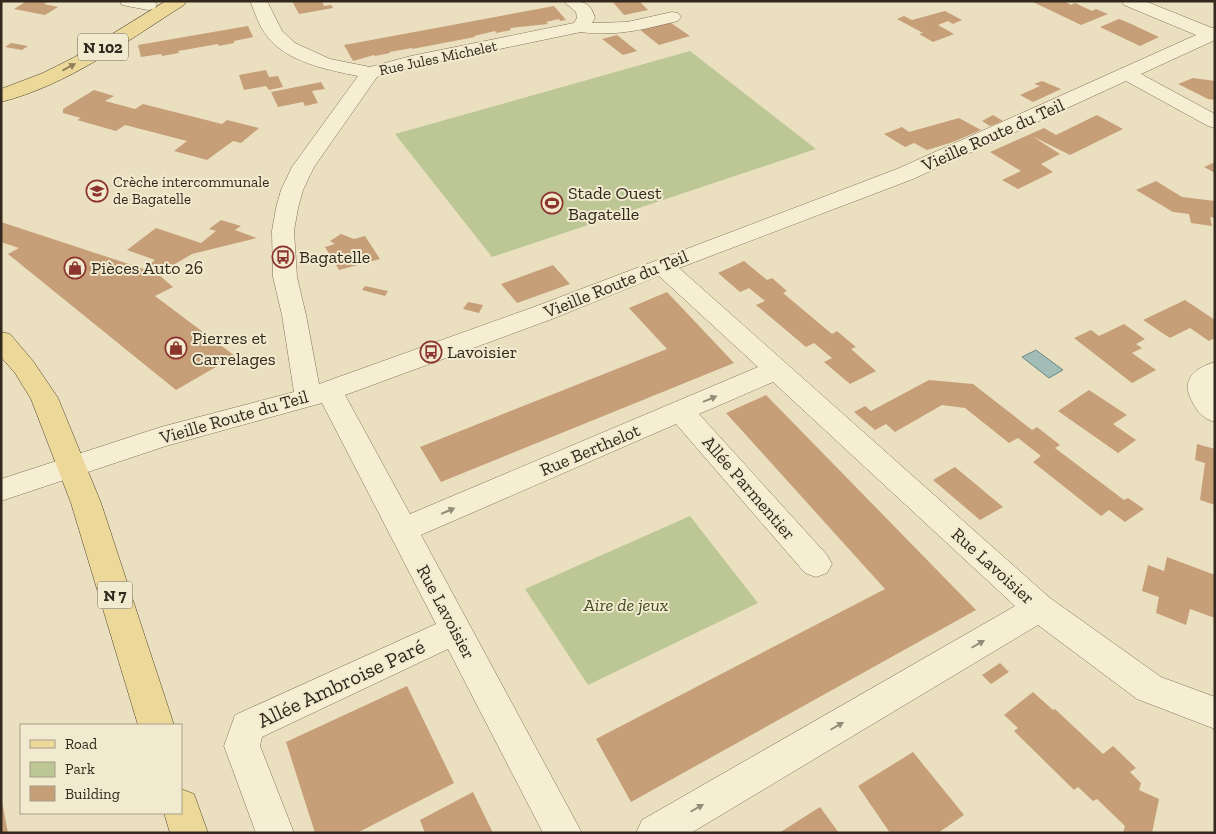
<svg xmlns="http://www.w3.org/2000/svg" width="1216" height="834" font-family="'Zilla Slab',serif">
<rect width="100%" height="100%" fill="#eae0c0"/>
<g fill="#bdc795">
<path d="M690,51L816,149L492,257L395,134Z"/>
<path d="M690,516L758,603L588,685L525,589Z"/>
</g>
<path fill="#a2bcb6" stroke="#6a8984" d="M1036,350L1063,370L1049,378L1022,357Z"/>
<g fill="#c69e78">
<path d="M27,1H49L44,4L58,7L45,15L14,9Z"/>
<path d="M292,1H322L324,6L331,5L333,8L299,14Z"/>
<path d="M612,1H639L648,10L624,15Z"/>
<path d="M1035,1H1064L1071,5L1075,3L1092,11L1096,9L1108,14L1081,25L1033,2Z"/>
<path d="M554,6L566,20L560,21L559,19L546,22L548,24L510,28L511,30L496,33L495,31L474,36L475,37L412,49V48L389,52L390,53L375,56L374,55L353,61L344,45Z"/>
<path d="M945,11L962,20L953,24L948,21L938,25L954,34L933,42L919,34L923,33L897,19L904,16L912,20Z"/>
<path d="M1119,19L1129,23L1159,37L1140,46L1100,27Z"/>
<path d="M668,21L690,36L659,45L639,29Z"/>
<path d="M248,26L253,37L234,41V43L219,46L218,44L178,51L179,53L162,56L161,54L141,57L138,45Z"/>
<path d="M617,35L637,51L623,55L602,39Z"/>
<path d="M11,43L28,46L22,50L5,47Z"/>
<path d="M266,70L269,77L278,76L283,87L269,90L266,86L244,90L239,75Z"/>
<path d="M1193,78L1215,81V100L1208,99L1178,84Z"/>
<path d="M1042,81L1061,89L1033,102L1020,95L1040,86L1034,84Z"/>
<path d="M321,82L325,89L312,91L318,103L305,106L303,102L278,107L271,92Z"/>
<path d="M94,90L114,96L105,101L135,109L143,104L222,124L227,120L259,128L241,143L233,141L207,160L174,151L187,141L125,125L116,131L77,120L81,118L63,113V109Z"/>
<path d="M993,115L1003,121L990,126L982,121Z"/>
<path d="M1097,115L1123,129L1070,155L1032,136L1060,154L1041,164L1053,172L1018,189L1002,180L1021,171L990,152L1044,128L1056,135Z"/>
<path d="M959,118L981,130L953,142L927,150L914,143L905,147L884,134L902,127L909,132Z"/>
<path d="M1215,162V173L1204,167Z"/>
<path d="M1156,181L1182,197L1215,201V218L1210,217L1212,226L1191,223L1189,214L1173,212L1136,190Z"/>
<path d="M221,220L241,226L235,230L257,238L192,254L158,274L173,287L155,296L235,356L176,390L8,254L19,248L1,242V222L144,269L155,260L127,250L156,228L201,243L216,231L209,229Z"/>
<path d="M341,234L354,239L365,236L380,259L339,270L325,247L335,244L330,241Z"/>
<path d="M744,261L767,280L772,278L787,291L783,293L832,334L837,331L856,347L851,349L876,371L850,384L824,362L832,358L814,343L806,347L756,305L765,301L749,288L740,292L718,273Z"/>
<path d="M553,265L570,284L517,303L501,284Z"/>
<path d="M365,286L388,291L385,296L362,290Z"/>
<path d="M667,292L734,363L441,482L420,447L667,349L629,308Z"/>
<path d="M1185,300L1215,320V338L1209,341L1190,328L1170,338L1143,320Z"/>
<path d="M468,302L483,305L479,313L463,309Z"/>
<path d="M1124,324L1145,339L1136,344L1142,348L1132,353L1156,370L1132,383L1074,338L1091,330L1099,336Z"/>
<path d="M929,380L973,384L1032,430L1037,427L1060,445L1055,448L1124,500L1128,498L1144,509L1125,522L1109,510L1101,516L1033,462L1041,456L1018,438L1009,443L965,408L942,405L895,432L886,424L875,430L854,412L865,406L871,411Z"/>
<path d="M1089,390L1127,415L1113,424L1136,440L1118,453L1058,411Z"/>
<path d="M766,395L976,610L631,802L596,739L885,589L726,413Z"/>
<path d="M1197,444L1215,449V505L1200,500L1205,463L1195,460Z"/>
<path d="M955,467L1003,507L980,520L933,480Z"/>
<path d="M1167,557L1215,575V618L1190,609L1186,625L1156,613L1159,597L1142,591L1148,565L1164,571Z"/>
<path d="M1000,663L1009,672L991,684L982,675Z"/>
<path d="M407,686L454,783L357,833H315L286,742Z"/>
<path d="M1033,692L1053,710L1055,709L1103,754L1113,746L1136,768L1130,772L1141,783L1139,790L1159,799L1152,833H1123L1125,826L1097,799L1093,801L1078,787L1074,790L1014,731L1018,728L1004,715Z"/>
<path d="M913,752L964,815L938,833H890L858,786Z"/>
<path d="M473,792L493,833H425L420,820Z"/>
<path d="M1,802H2L8,833H1Z"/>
<path d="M820,807L839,833H779Z"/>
</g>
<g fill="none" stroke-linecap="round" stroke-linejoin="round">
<g stroke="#817159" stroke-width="1">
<g id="minor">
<path d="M120,1H154L157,5L154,9L148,10L122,5Z"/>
<path d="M250,1H267L282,31L295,43L330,59L370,67L411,56L574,23L577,18L576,12L563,1C580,1 590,0 595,18L592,23L627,22L672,12L678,13L681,17L678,21C645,29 615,37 581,32L413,67L377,77L314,167L303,190L298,208L294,231L297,277L306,315L319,384L534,307L897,169L1196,35L1124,5L1122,1H1145L1212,28H1215V40L1141,74L1215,114V128L1208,126L1126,81L913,179L679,268L1050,598L1161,677L1215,697V729L1137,699L1038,625L691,833H636L642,820L1015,606L773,382L699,414L827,555L832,564L827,573L816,577L805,573L676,424L421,535L582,833H543L448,649L262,737L260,746L294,833H256L224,746L235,715L436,624L322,403L166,446L1,501V479L161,427L294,392L282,315L273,277L272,231L276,208L281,190L292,167L358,76C328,70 286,62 267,36C259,27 255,12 250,1ZM659,276L758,367L410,514L345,395L552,319Z"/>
<path d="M1215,362V422C1205,419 1199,414 1194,405C1180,382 1191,369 1215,362Z"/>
</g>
</g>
<g stroke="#4f402d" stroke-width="1">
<g id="primary">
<path d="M166,1H186L184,5C127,41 68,85 1,102V89L43,73L73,58Z"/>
<path d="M1,332L10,334L33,361L58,398L101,503L174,725H138L71,503L31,399L15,373L1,357Z"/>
<path d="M181,789L194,794L208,833H170L164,813H181Z"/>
</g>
</g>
<use href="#minor" fill="#f6eed2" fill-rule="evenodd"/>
<use href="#primary" fill="#ecd899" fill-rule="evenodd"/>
</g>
<defs><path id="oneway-solid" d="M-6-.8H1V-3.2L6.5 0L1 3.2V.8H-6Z" transform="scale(1.25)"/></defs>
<use fill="#8f805b" href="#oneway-solid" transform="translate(69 67) rotate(-28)"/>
<g fill="#948b78">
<use href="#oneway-solid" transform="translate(710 399) rotate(-23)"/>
<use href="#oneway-solid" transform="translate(448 511) rotate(-23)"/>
<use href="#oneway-solid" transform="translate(978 644) rotate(-30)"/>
<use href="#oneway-solid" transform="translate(837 726) rotate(-30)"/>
<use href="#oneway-solid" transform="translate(697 808) rotate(-30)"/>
</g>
<defs>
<g id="school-ring" transform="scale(1.125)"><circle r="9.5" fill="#f2eace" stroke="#8c342e" stroke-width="1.5"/><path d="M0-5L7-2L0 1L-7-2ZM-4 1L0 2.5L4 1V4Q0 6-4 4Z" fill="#8c342e"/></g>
<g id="stadium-ring" transform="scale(1.125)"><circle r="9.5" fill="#f2eace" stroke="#8c342e" stroke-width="1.5"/><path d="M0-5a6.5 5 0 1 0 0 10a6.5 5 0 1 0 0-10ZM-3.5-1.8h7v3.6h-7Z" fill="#8c342e"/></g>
<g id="bus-ring" transform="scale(1.125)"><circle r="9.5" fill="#f2eace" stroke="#8c342e" stroke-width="1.5"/><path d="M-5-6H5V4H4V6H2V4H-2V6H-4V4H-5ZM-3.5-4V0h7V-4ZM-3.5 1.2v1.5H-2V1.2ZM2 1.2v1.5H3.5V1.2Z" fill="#8c342e"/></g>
<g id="shop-ring" transform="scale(1.125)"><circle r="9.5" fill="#f2eace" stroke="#8c342e" stroke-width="1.5"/><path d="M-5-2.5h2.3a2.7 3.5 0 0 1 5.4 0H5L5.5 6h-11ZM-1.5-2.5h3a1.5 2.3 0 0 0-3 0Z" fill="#8c342e"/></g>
</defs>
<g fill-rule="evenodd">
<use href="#school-ring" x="97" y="191"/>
<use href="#stadium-ring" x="552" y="203"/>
<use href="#bus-ring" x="283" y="257"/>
<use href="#shop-ring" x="75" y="268"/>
<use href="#shop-ring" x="176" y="348"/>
<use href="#bus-ring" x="431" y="352"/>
</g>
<g text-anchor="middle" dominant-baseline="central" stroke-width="4" stroke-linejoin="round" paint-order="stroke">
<g font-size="15" fill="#32281d" stroke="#f2eace">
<text transform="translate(438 58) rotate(-12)">Rue Jules Michelet</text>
</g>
<g font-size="15" fill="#32281d" stroke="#f2eace" text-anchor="start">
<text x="113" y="182">Crèche intercommunale<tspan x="113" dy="17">de Bagatelle</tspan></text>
</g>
<g fill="#f2eace" stroke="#6c6252" stroke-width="1">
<rect x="78" y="33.5" width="50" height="27" rx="4"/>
<rect x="97.5" y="581.5" width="35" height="27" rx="4"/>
</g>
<g font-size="16" font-weight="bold" fill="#32281d">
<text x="103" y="47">N 102</text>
<text x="115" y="595">N 7</text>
</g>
<g font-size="18" fill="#32281d" stroke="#f2eace">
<text transform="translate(993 135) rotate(-24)">Vieille Route du Teil</text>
<text transform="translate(616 284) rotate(-22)">Vieille Route du Teil</text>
<text transform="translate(234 417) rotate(-16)">Vieille Route du Teil</text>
<text transform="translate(590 450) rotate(-23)">Rue Berthelot</text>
<text transform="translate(749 488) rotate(49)">Allée Parmentier</text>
<text transform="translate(993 566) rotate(42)">Rue Lavoisier</text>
<text transform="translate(446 612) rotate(62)">Rue Lavoisier</text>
</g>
<g font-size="18" fill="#32281d" stroke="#f2eace" text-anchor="start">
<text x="568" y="193">Stade Ouest<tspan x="568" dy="21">Bagatelle</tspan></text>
<text x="299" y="257">Bagatelle</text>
<text x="91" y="268">Pièces Auto 26</text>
<text x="192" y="338">Pierres et<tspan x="192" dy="21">Carrelages</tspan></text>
<text x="447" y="352">Lavoisier</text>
</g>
<g font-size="18" font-style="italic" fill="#404d25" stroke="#f2eace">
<text x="626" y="605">Aire de jeux</text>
</g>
<g font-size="21" fill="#32281d" stroke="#f2eace">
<text transform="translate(341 683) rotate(-25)">Allée Ambroise Paré</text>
</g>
</g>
<rect width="1216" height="834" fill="none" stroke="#32281d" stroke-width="5"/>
<rect x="20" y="724" width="162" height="90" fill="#f2eace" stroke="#a59c87"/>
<rect x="30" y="740" width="25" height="8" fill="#ecd899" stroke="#a59c87"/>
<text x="65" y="749" font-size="15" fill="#32281d">Road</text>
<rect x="30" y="762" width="25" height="15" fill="#bdc795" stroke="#a59c87"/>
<text x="65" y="774" font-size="15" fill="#32281d">Park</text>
<rect x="30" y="786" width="25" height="15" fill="#c69e78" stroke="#a59c87"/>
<text x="65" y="799" font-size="15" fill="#32281d">Building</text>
</svg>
